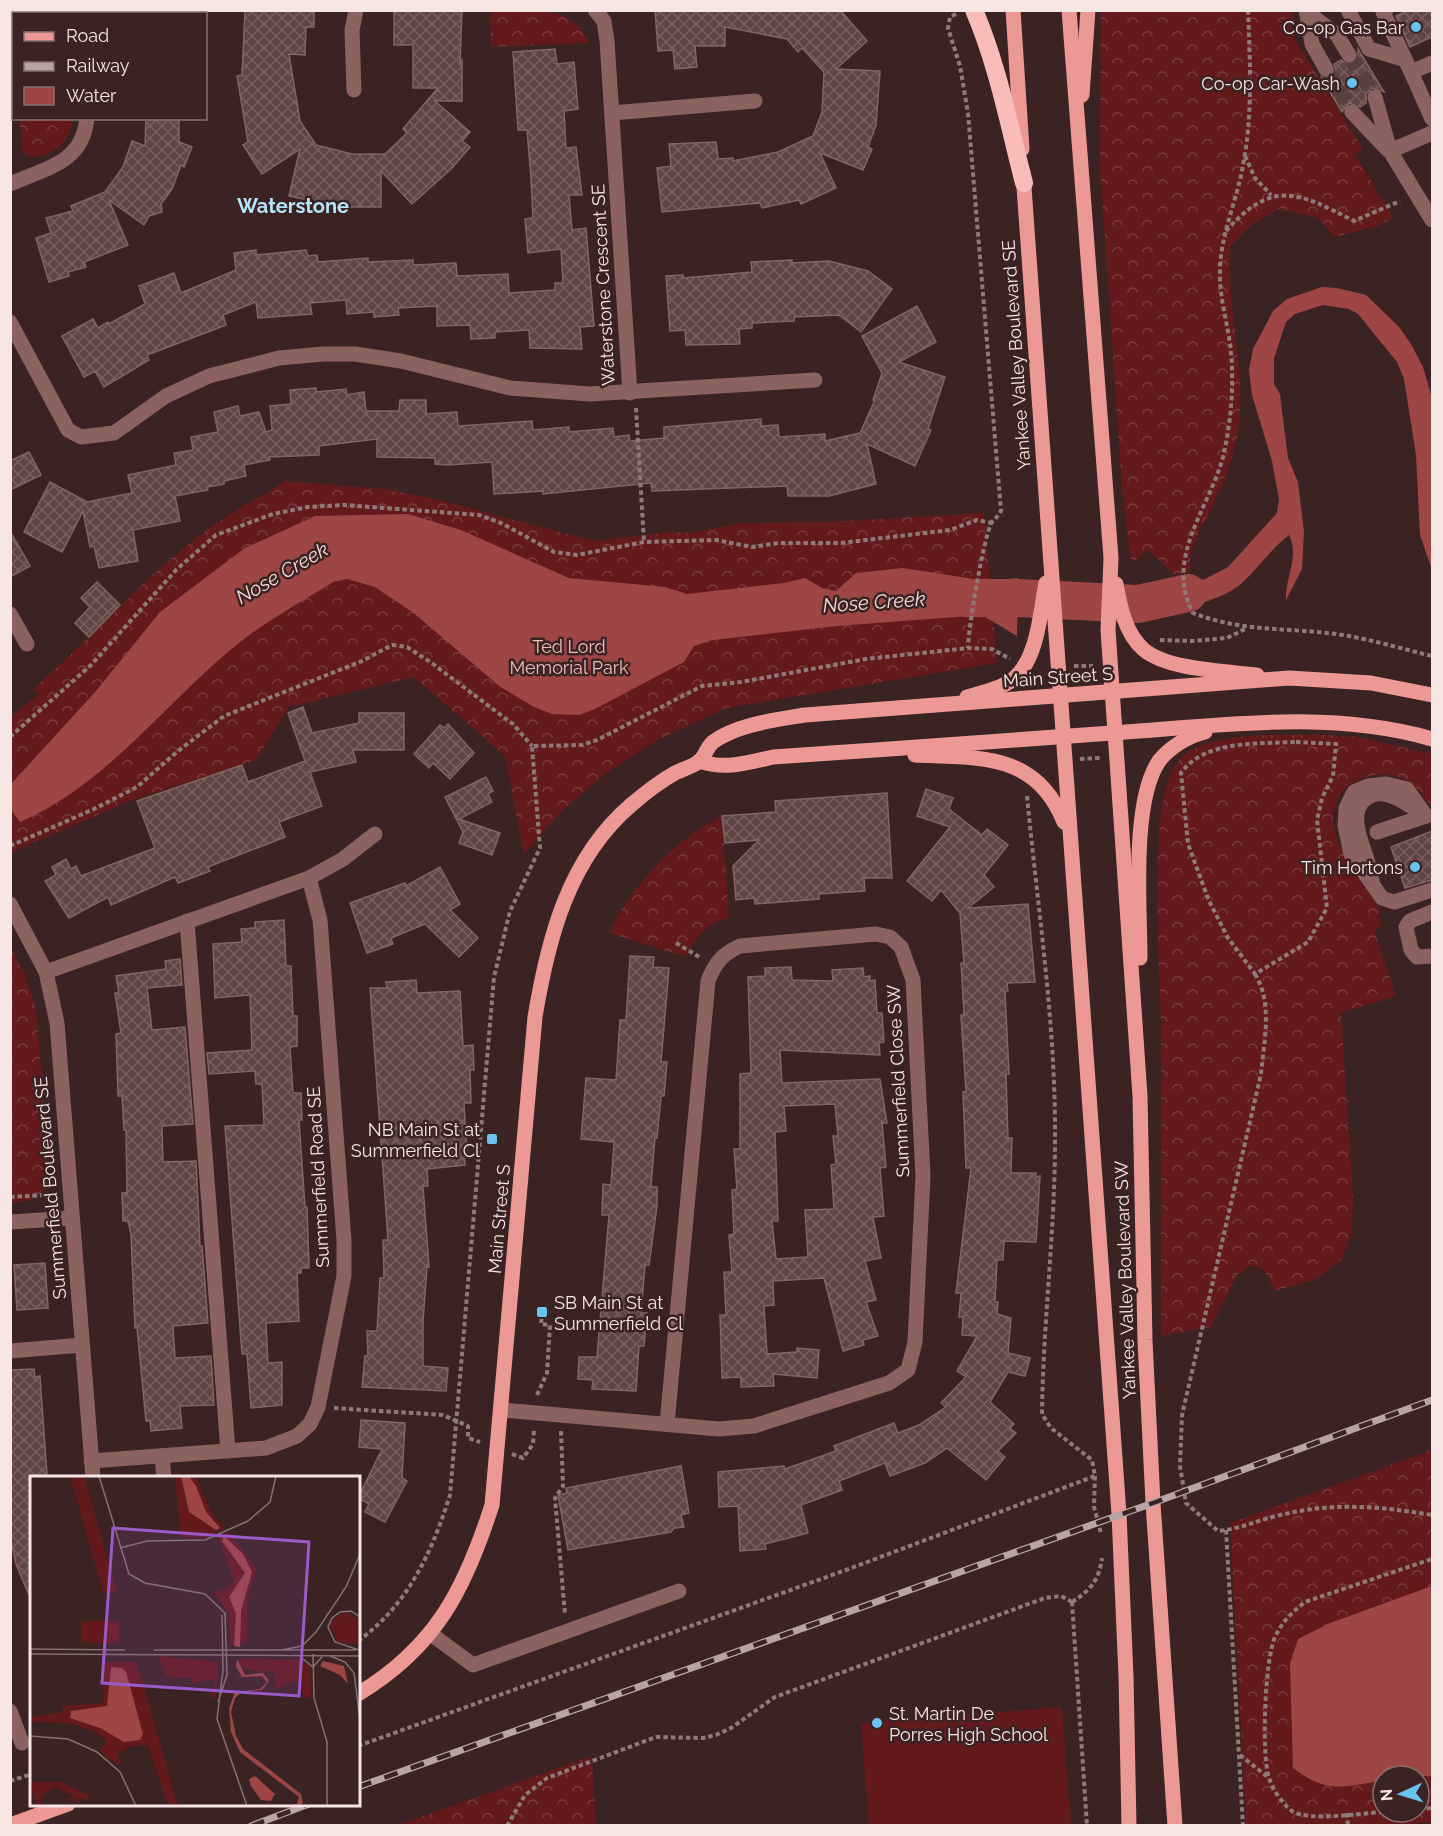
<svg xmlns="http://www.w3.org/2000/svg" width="1443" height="1836" font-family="Raleway,sans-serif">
<defs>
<pattern id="forest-crowns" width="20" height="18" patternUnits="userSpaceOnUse" patternTransform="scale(1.5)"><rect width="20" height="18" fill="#641a1d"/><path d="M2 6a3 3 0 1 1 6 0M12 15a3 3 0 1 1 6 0" fill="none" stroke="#7b3b3e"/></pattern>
<pattern id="building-cross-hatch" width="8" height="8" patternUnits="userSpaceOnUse" patternTransform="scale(1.5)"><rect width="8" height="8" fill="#5f4543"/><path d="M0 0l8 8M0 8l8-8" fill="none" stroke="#77605e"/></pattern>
</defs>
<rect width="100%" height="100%" fill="#3a2322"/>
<path fill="#641a1d" d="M1062,1707L1071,1825H869L861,1723Z"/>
<g fill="url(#forest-crowns)" fill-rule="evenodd">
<path d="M490,11C525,10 573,2 589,43L491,47Z"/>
<path d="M1101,11H1294L1291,27L1296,41L1363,149L1355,154L1393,217L1378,226L1334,237L1319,218L1280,209L1252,224L1230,247C1226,313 1250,377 1236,443C1231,464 1223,484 1214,504C1204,524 1187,548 1190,572L1175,575L1147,549L1137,560L1131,561L1122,489L1100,165Z"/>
<path d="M20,119H72C71,141 51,159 28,156L22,151Z"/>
<path d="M286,481L384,489L431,498L595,541L669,532L691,533L739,523L826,522L984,513L997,663L726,708L656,741L601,777L560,813L524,854L505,756L414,677L289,707L256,760L135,799L12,852L10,717L38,695L34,688C93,637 144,576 207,530C231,512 260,497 286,481Z"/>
<path d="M1325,735L1358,737L1432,754V803H1428C1423,795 1415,785 1406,780C1384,768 1348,776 1337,800C1325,828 1346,865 1364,885C1371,892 1372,901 1379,908L1381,928L1374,930L1396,996L1341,1013L1353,1197L1352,1232L1342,1259L1317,1279L1275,1291L1264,1270L1251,1265L1237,1275L1211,1327L1161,1336C1161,1232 1162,1127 1161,1023C1159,962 1155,901 1159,841C1160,816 1163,779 1180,759C1205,730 1290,735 1325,735Z"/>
<path d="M722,816L729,918C706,923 696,938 685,957L609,933C635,882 670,843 722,816Z"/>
<path d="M10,947L24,973L36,1009L50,1178C44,1199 30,1201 11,1203Z"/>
<path d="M1432,1450V1822L1387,1826L1246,1825L1230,1523ZM1383,1776H1419V1812H1383Z"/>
<path d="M592,1756L596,1825H398Z"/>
</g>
<g fill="#9e4646">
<path d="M1322,287L1337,288L1366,295L1399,327L1411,344L1423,367L1432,398V570L1420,535L1416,455L1404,379L1397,362L1358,314L1349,309L1323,305L1295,314L1286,322L1274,358V384L1280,394L1288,458L1298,482L1304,532L1302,569L1286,600C1285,577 1300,556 1289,535C1271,549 1259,567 1243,582C1219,604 1173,610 1142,614L1136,594L1205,579L1228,567L1277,513L1279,499L1272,461L1252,395L1249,370L1253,349L1273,311L1287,299Z"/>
<path d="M408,514L461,530L569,578L665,587L687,594L784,583L805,578L822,588L836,591L856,573L903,568L986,581L1018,578L1017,636L982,615L837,626L713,640L694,646L684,662L595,709L579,715L552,714L534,707L499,686L415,614L375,587L347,579L333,582C305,600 275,616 248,636C170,695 111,783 20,822L11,810V784L96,691L160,612L245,548L315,516Z"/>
<path d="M1432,1586V1776H1383V1781C1342,1786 1329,1795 1293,1768L1290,1664L1298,1639L1330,1623Z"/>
</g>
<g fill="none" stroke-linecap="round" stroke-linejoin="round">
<path stroke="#9e4646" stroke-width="38" d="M967,598H1018L1138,604L1188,593"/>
</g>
<g fill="url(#building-cross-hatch)" stroke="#826563" stroke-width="1.5" fill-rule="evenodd">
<path d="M245,10H314V27H306L305,55L289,54L300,121L316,145L352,154H385L407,133L403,129L438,88H413V45H394V10H462L460,63L462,60V101H435L470,132L462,141L470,147L451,169L412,204L381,171V207H326L325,212L301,207L303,199L289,196L300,149L262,174L243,145L248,142L237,76L242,75Z"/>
<path d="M655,10H840L867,41L836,69L880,71L876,125L868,147L872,149L863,170L820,153L836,188L801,204L799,200L762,208L760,203L662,212L657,168L671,166L669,144L716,142L718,159L733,158V161L778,152L813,136L822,112L824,72L802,48L798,52L787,39L725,27V46H695L697,67L675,69L673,50L658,51Z"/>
<path d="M1409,10H1432V37L1410,47L1396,16Z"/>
<path d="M555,49L557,64L574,62L578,109L564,111L566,148L576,147L582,195H569L572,230L586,228L594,326L580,327L582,349L530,348L529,330L495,332V338L471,339L470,325L437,326V306L398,308L399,315L374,317V312L347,314L346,300L310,303L312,314L258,318L256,302L223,315L226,325L147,355L149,360L104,387L95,371L84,377L62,336L93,319L98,328L108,322L109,324L145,304L139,286L174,273L181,293L236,270L234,253L256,250V255L306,250L308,256L317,255L318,262L368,258V262L413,260V265L456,263L457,276L508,274L509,293L555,290V283H563L561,249L528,253L525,219L533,218L531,178L527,130H518L513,52Z"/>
<path d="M1358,49L1384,92L1372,88L1366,94V103L1360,107L1349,103L1342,112L1321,77H1331L1336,70L1334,64L1341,60L1349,65L1354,63L1358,59Z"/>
<path d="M146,118H179V142L192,147L184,167L181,165L172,189L161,204L162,212L149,216L144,225L109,200L128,245L84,262L86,267L68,272L69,276L49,282L36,238L51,233L46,218L73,211L71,206L105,192L123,167L132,141L145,146Z"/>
<path d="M792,260V263L829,261L868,271L892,289L861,332L839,315L794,317V321L752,323V328L739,329L740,344L686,345L685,330L670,331L666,276L683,275V278L752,272L751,262Z"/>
<path d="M917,306L936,342L899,362L945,377L928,429L931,430L915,466L867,444L876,484L829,496H788L787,486L652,491L651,483L543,494V491L494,494L492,462L448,465L435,464V458L377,457V439L319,446V455L269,457L270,460L244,465L246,476L224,481V484L207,487L208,490L175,496L180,521L133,530L138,561L99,568L94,546L90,547L83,511L62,552L24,532L50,482L87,502L132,493L128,475L176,465L174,453L193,450L191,437L218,432L214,412L238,406L240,416L259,412L266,432L272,430L270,406L291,404L290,390L316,388V392L346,389L347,395L364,392L366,411H399L400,400H426V414L457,412L458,426L532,421L533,430L569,427V432L613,428L614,437L629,435L630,441L664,438V427L761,419V426L778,425L779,437L825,434V441L860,433L875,400H873L882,373L862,336Z"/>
<path d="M29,452L41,475L10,490V461Z"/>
<path d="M10,531L30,566L10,577Z"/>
<path d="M97,582L120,605L89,637L75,623L90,607L81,598Z"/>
<path d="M303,707L312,733L359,723V713H404V750H353L356,762L310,772L322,806L279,822L285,837L208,867L210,871L178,883L175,877L111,905L108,897L69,918L45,881L56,875L52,867L66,859L71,869L76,866L81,876L155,848L137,801L242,765L248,782L305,761L288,713Z"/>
<path d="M448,724L474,753L450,779L433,763L429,768L414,754L440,725L444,728Z"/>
<path d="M486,777L493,791L488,794L492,802L459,819L500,833L492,855L459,843L463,832L445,797Z"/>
<path d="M926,789L953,798L949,809L982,835L987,829L1008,845L984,875L994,887L968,908L1028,904L1035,982L1007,983L1008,991H1005L1009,1074H1006L1008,1138H1012L1011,1173H1036V1177L1040,1176L1036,1242L1004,1241L1003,1260H997L995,1302H998L997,1314L1011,1318L1008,1353L1030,1358L1025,1376L1008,1372L990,1402L1014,1424L1010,1428L1016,1433L998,1451L1005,1457L986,1480L947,1448L925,1463L890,1476L885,1463L839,1481L842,1490L801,1505L808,1533L765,1544L766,1549L740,1551L738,1506L719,1507L718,1472L784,1466L785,1469L836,1451L834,1446L894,1423L898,1433L919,1425L946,1407L941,1403L966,1377L957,1371L977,1336L962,1335L963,1317H959L961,1293H956L971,1168H966L963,1092H966L961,1015H964L961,963H964L960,913L941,890L932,901L907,881L950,827L917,816Z"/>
<path d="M887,793L892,878H864L865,891L819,894V899L755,904L754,898L736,900L733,866L759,840L725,843L722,816L776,812L775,801Z"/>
<path d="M1432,831V880L1405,888L1391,847Z"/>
<path d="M440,867L460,904L450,910L478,938L459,957L425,924L391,938L393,944L367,953L350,903L405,883L406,886Z"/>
<path d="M284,920L286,966H291L293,1016H297V1046L290,1047L293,1093H301L302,1120H299L305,1207H307L309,1268H301V1273H297L299,1321L266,1323L268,1363L282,1362V1405L251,1408L247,1354H242L225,1126L264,1125L262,1084H256L255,1071L209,1074L207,1053L252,1050L250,995L215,998L213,944L242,942L241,929L255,928V922Z"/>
<path d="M630,956L654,957L653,967L669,968L661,1062H667L664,1096H661L657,1138L655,1137L651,1187H657V1206L649,1265H645L641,1313H647L644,1346H639L636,1391L592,1389L593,1380L578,1379L579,1357H597L609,1215H602L603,1184L611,1185L614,1142L581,1139L586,1078L616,1080L620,1020H626Z"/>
<path d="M180,959L182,985L147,988L152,1030L185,1027L193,1124L162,1126L163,1162L196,1161L200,1246H202L208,1323L173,1326L175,1358L211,1356L214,1405L180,1406L182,1428L151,1431L150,1421H146L137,1328H135L131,1234L128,1221H123L122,1193H127L126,1130H124L122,1096H118L116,1034L121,1033L115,993H119L116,976L166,969L165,961Z"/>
<path d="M791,967L792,980L833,981L832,970L863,968L864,977L870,976V981L875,980L877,1013H882L884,1042L879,1043L880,1055L780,1050L782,1083L880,1079L887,1123H882L886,1167L880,1168L884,1216L873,1217L881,1258L865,1261L876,1300L866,1302L878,1336L863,1340L864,1345L843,1351L824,1278L773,1281L774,1305L764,1306L767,1354L797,1352V1348L819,1350L817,1378L773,1374L774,1386L741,1387V1377L722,1378L720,1315H726L724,1272H732L729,1235L734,1234L732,1190L737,1189L734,1149H740V1074L751,1073L748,977L765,976V968ZM835,1104L838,1136H833L836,1164L831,1165L834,1209L805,1210L808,1257L776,1259L772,1221H778L775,1132L786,1131L784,1106Z"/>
<path d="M416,980L417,993L460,991L463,1046L473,1045L474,1070H470L471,1103H464L467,1154H464L465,1165L427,1169L428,1186H423L429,1267H427L423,1322V1366L448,1368L446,1391L362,1387L365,1356H368L367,1331H377L380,1278H384L383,1240H388L370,988H387L386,982Z"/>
<path d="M45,1263L48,1308L17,1310L14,1265Z"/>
<path d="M34,1369L35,1377L40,1376L47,1475L32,1477L31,1600L16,1564L10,1536V1370Z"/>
<path d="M361,1420L405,1423L402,1478L407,1481L385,1522L365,1512L369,1504L358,1498L382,1449L359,1447Z"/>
<path d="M681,1466L689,1513L681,1515L684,1527L674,1528L671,1532L568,1550L558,1495L567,1493L566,1488Z"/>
</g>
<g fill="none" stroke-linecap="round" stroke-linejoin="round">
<g stroke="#56403f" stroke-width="15" stroke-dasharray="15 8" stroke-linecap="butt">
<path d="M1349,55L1375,97"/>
<path d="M1326,69L1352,112"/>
</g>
<g stroke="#8e7b79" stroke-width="4" stroke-dasharray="4.5 3" stroke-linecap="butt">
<path d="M1248,10C1250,62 1253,114 1243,165C1237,201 1220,235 1220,272C1219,298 1229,327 1231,353C1234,385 1231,421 1224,453C1212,505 1163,557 1193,613C1245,633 1290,627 1343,635C1373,640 1403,649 1432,656"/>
<path d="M956,14L950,17L948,28L960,66L968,113L1001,511C998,516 996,518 992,522C984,535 968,629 968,648"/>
<path d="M1245,156L1255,178L1271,195"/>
<path d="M1226,231C1272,179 1298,192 1354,221L1400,201"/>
<path d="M636,408L644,542"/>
<path d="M1160,640L1193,641L1227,638L1245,629"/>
<path d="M1074,666H1093"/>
<path d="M10,737L91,665L176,570L216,535L273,514L308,507L344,505L479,515L501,523L554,552L577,555L644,542L716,540L752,547L778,543H841L950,530L977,520L992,523"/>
<path d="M1296,742L1336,744L1333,776L1322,798L1317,820L1327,908L1308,942L1255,974L1228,938L1209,901L1188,844L1181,773C1204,740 1258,744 1296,742Z"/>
<path d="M1080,759L1100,758"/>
<path d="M10,846L94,809L137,787L178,751L224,716L362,661L392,645L407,647L433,664L513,724L532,746"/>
<path d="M676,943L701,958"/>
<path d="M1255,974C1273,1003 1264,1042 1261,1074L1182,1415L1180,1466L1186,1503L1218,1531C1239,1529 1256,1521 1276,1516C1332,1502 1377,1506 1432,1515"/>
<path d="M10,1197L45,1195"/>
<path d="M537,1395L547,1373L550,1325L541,1324L542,1312"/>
<path d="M334,1408L443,1415L468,1426V1438L480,1442"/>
<path d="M561,1431L563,1486L555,1498L565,1615"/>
<path d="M512,1454L523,1458L533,1444L534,1430"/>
<path d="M1095,1476L1094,1507L1101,1533"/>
<path d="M1226,1530L1243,1826"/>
<path d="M1072,1602L1087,1826"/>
<path d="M1072,1602C1091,1590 1099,1580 1102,1558"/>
<path d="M358,1641C408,1605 432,1552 450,1495L494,977L510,911L540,848L532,746L582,745L597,740L702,686L741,682L866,659L968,648L992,649L1010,659"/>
<path d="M358,1746L846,1570L1095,1476L1092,1460L1051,1428L1042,1414C1043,1323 1055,1232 1055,1141C1056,1026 1038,911 1027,796"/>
<path d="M1240,1755L1269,1778"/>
<path d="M10,1781L32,1774"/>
<path d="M1419,1809L1432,1808"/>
<path d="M1383,1812C1362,1813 1309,1822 1292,1811C1283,1805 1272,1788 1269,1778C1261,1753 1265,1659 1275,1637C1282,1622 1292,1612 1305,1602L1432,1559"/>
<path d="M1347,1813L1348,1826"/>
<path d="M507,1826L525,1795L547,1778L656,1737L703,1738L716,1735L731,1728L775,1697L1045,1598L1061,1596L1072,1602"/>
</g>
<g stroke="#8b6260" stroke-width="15">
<path d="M54,10L61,14"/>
<path d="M595,10L604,21L607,41L630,393"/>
<path d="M1306,10L1312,44L1326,69"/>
<path d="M1348,10L1369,49L1403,59"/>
<path d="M1386,10L1383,12L1411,72L1432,63"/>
<path d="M1307,12L1337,35L1349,55"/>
<path d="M1411,72L1432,119"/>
<path d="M354,90L352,30L356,10"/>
<path d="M1375,97L1390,151"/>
<path d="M1352,112L1387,149"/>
<path d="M612,113L755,101"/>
<path d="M1432,133L1390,151L1432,220"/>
<path d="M10,184C46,168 83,163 87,118"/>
<path d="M10,322L68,430L81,437L114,433L166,396L209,376L279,358L323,354H355L401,361L510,388L590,394L815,380"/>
<path d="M10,614L27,644"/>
<path d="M1426,816L1407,789L1386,784L1368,786L1354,792L1346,808L1345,826L1351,854L1382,898L1394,902L1432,890"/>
<path d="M1377,832L1426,816"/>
<path d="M309,878L343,859L375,834"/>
<path d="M1372,881C1372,858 1340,814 1368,797C1386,787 1405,803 1420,812"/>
<path d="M10,904L46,972L57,1023L93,1478"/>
<path d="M1432,912L1410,921L1406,927L1411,950L1417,957L1432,956"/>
<path d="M187,921L228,1451"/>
<path d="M46,972L309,878L320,920L344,1240V1276L318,1407L310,1424L297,1436L266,1448L91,1461"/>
<path d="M10,1222L72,1218"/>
<path d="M10,1351L82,1345"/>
<path d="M502,1410L719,1429L754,1426L889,1383L908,1370L915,1342L923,1176L913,980L901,947L890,937L876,934L740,946C722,954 715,963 708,981L667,1424"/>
<path d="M162,1456L164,1478"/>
<path d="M431,1634L473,1665L679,1591"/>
<path d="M10,1711L22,1743"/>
</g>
<g stroke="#ec9996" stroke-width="15">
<path d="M1013,10L1022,149"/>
<path d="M1069,10L1111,558L1108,630L1140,1096L1145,1340L1153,1503L1175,1826"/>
<path d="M1082,95L1088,10"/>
<path d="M1023,173L1119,1514L1126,1676L1129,1826"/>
<path d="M1116,584C1120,606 1125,633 1143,649C1167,670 1225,671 1257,675"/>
<path d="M967,697C981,693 999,689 1011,681C1038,661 1040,613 1046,583"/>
<path d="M915,755C979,758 1036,752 1064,822"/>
<path d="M699,761C725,770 747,763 773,757C886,749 999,742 1112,733C1219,726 1328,709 1432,739"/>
<path d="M1140,958C1140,908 1131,802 1159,761C1170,747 1188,736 1205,732"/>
<path d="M358,1694C436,1647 465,1589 492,1505L535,1017C548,939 568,859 631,805C645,793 659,782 675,773C683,769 694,766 700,761C705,756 707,747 713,742C738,724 776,720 805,715L1289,678L1371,683L1432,695"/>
<path d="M10,1825L68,1804"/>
</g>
<path stroke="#f9bcb9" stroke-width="18" d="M974,10C998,66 1009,125 1024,183"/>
<g stroke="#b7a4a3" stroke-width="7">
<g id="rail">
<path d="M358,1787L1153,1503L1432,1400"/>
<path d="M251,1826L309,1804"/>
</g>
</g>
<use href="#rail" stroke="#3a2322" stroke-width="4.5" stroke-dasharray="14" stroke-linecap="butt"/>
</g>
<g fill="#69c3f1" stroke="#3a2322" stroke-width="2">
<circle cx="1416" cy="27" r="6"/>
<circle cx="1352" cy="83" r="6"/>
<circle cx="1415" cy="867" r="6"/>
<rect x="486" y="1133" width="12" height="12" rx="3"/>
<rect x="536" y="1306" width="12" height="12" rx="3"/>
<circle cx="877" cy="1723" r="6"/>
</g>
<g text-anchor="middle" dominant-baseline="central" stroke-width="5" stroke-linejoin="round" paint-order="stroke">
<g font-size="18" fill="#f6e6e4" stroke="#3a2322" text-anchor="end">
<text x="1404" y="27">Co-op Gas Bar</text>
<text x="1340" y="83">Co-op Car-Wash</text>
<text x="1403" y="867">Tim Hortons</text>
<text x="480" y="1129">NB Main St at<tspan x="480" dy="21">Summerfield Cl</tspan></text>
<text x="554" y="1302" text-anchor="start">SB Main St at<tspan x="554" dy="21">Summerfield Cl</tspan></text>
<text x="889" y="1713" text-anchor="start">St. Martin De<tspan x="889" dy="21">Porres High School</tspan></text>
</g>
<g font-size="18" fill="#f6e6e4" stroke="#3a2322">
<text transform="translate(603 285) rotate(-93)">Waterstone Crescent SE</text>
<text transform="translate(1016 355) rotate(-94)">Yankee Valley Boulevard SE</text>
<text transform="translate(1058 677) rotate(-4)">Main Street S</text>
<text transform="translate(898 1081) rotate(-93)">Summerfield Close SW</text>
<text transform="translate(318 1177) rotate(-93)">Summerfield Road SE</text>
<text transform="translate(50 1188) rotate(-95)">Summerfield Boulevard SE</text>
<text transform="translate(499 1219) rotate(-85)">Main Street S</text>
<text transform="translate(1125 1280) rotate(-92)">Yankee Valley Boulevard SW</text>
</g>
<g font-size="18" fill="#f0bdba" stroke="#3a2322">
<text x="569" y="646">Ted Lord<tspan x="569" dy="21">Memorial Park</tspan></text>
</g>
<g font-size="20" font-weight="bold" fill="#b5e4fd" stroke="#3a2322">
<text x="293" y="206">Waterstone</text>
</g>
<g font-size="20" font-style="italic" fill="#f4d9d7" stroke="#3a2322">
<text transform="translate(282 573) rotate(-30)">Nose Creek</text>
<text transform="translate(874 602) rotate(-4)">Nose Creek</text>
</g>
</g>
<g transform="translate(30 1476)">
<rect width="330" height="330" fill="#3a2322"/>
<path d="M315,136L330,144V168L307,166L300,146ZM51,145H89V167H51Z" fill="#641a1d"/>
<path d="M40,0H54L87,116H73ZM145,0L166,1L182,38L194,53L171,62L151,61ZM199,56L226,93L217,126V167L201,168L198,138L184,116L195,114L204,105L188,61ZM128,180L189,186L185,222L181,223L184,203L162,208L161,202L137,201ZM211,183L271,184L280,190L281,220L275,223L267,204L246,213L244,196L223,195L209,189ZM74,186H107L148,330H138L118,269L102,270L87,277L92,288L88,289L70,275L77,264L68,258L43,248L0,245V241L33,236L32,230L74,227ZM0,306H31L58,319V323H47V330L44,322L32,328L44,320L24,311L12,320L11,330H7Z" fill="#641a1d"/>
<path d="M151,0H159L166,10L176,36L190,52L186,54L159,36ZM194,60L213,78L222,96L211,135L210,171L204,170L206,137L199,121L215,97L192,65ZM207,183L215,199L233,197L239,205L232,214L212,216L205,222L201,236L206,260L213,273L271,318L273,327L269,330H253L267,328L269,321L210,276L201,256L199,232L205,216L230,213L237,206L232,200L213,201L206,199L212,200L206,191ZM293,185L314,190L318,208L310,199L290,190ZM81,191L92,192L96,196L113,258L110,264L94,266L70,252L40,242L41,235L77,230ZM225,300L245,318L241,325L231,324L221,310L219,303Z" fill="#9e4646"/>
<path fill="none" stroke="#857170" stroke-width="1.5" d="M69,0L99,98L115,107L175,118L195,137L197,199L188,226M90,72L117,65L175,64L218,45L240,26L246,0M192,139L193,194L187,243L217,330M0,173L95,174M124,174H326M252,174L272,170L286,156L316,111L330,78M329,174L305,166L298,151L302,142L310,136L321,135L330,141M0,178L330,180M283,178L284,222L297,266V330M300,180L315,186L324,197L330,244M273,183L283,191L292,181M0,260L38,263L67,276L90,296L106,330"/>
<path fill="#9a5ac8" fill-opacity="0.15" stroke="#9a5ac8" stroke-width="3" d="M83,52L279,66L269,220L72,207Z"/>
<rect width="330" height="330" fill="none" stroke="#f6e6e4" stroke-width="3"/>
</g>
<rect width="1443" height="1836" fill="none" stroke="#f6e6e4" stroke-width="24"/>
<rect x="12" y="12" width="195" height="108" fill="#3a2322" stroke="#857170" stroke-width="1.5"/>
<rect x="24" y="32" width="30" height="9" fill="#ec9996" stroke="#857170" stroke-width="1.5"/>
<text x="66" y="42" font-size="18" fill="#f6e6e4">Road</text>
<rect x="24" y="62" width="30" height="9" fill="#b7a4a3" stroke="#857170" stroke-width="1.5"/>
<text x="66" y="72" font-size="18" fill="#f6e6e4">Railway</text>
<rect x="24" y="87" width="30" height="18" fill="#9e4646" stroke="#857170" stroke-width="1.5"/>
<text x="66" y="102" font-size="18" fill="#f6e6e4">Water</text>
<g transform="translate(1401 1794) rotate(266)"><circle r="28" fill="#3a2322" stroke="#857170" stroke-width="1.5"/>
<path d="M0-4.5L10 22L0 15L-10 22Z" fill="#69c3f1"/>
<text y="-9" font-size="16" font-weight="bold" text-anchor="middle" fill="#f6e6e4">N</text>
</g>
</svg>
